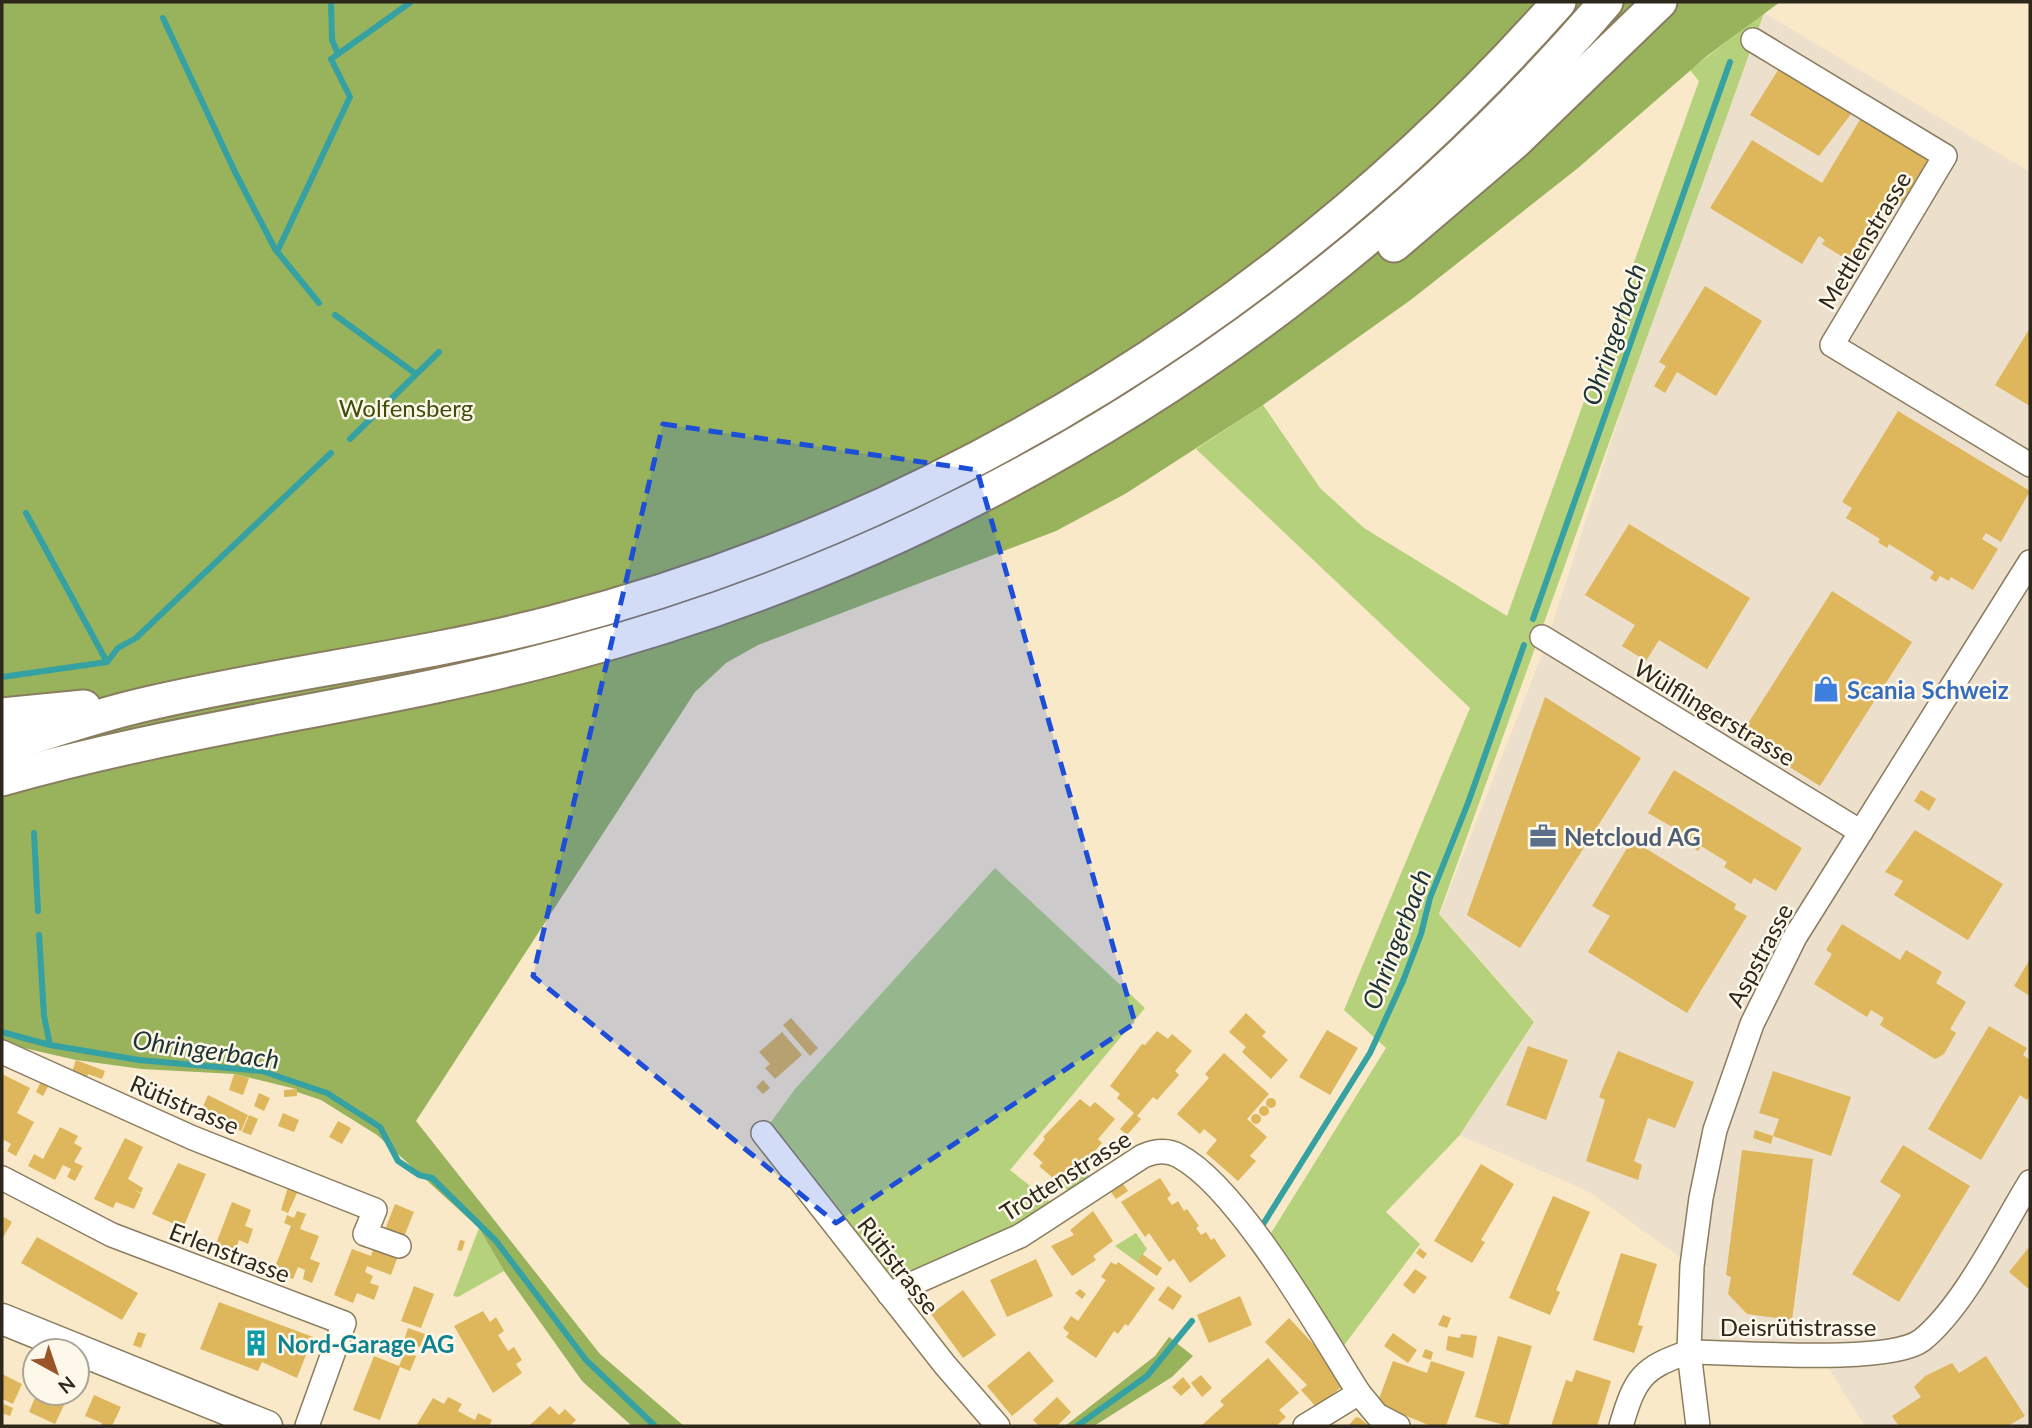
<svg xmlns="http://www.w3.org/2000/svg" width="2032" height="1428" font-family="Lato,sans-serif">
<rect width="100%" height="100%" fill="#f9e9c9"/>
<path fill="#ecdfcb" d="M1764,13L2030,172V1426H1865L1819,1353L1689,1352L1692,1266L1588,1191L1459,1135L1535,1022L1440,914L1545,647L1624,402Z"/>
<g fill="#b5d17b">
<path d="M1764,13L1439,914L1534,1022L1459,1136L1386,1212L1420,1244L1336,1356L1263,1246L1386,1048L1344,1010L1470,708L1196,449L1263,405L1320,488L1364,528L1507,616L1699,81L1690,70Z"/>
<path d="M995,868L1145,1008L1010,1170L1062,1211L889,1294L763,1133L795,1089Z"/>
<path d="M1076,1165L1094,1180L1075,1196L1060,1184Z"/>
<path d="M479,1228L504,1271L458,1297L453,1296Z"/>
<path d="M1136,1233L1147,1249L1137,1262L1115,1246Z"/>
</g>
<g fill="#98b35c">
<path d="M2,2H1780L1707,56L1578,168L1412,299L1263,405L1125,494L1056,531L758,645L726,663L695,692L416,1121L600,1354L684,1426H632L582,1381L504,1271L479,1228L377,1135L321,1100L297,1092L296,1089L234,1074L142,1069L76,1060L2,1043Z"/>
<path d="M1169,1337L1193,1356L1172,1377L1094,1426H1065L1155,1356Z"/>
</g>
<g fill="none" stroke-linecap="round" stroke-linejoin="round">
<g stroke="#36a1a2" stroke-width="6">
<path d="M331,2L332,40L338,54"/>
<path d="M163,18L235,172L275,249L319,303"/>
<path d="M277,252L350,97L331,59L411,2"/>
<path d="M335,315L416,374"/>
<path d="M350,439L439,352"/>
<path d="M1533,619L1730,62"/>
<path d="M107,662L118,648L136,638L331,453"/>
<path d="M2,677L107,662L26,513"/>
<path d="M34,833L38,911"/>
<path d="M39,935L44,1016L50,1045L139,1060L262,1071L327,1093L380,1127L398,1161L419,1175L432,1178L496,1241L586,1360L655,1426"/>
<path d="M2,1032L50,1045"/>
<path d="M1262,1226L1370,1053L1403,981L1421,934L1430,898L1468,803L1524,645"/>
<path d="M1077,1426L1147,1376L1192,1321"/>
</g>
</g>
<g fill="#deb65b">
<path d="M1780,67L1799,79L1797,81L1851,114L1819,156L1750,115Z"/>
<path d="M1864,113L1932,154L1901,205L1887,197L1870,225L1879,230L1857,266L1822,244L1825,240L1819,236L1802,264L1710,208L1752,140L1822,183Z"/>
<path d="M1705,286L1762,321L1716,396L1677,372L1665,393L1654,386L1666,366L1659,362Z"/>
<path d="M2030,328V406L1995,385Z"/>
<path d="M1898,411L2030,491L2001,542L1986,533L1982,539L1998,549L1973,590L1951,577L1949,581L1940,576L1936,582L1930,578L1934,572L1889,544L1887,548L1878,542L1880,539L1846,518L1852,508L1842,502Z"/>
<path d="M1629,524L1750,598L1707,669L1659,640L1646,661L1622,646L1635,625L1585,595Z"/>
<path d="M1832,591L1912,642L1820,786L1740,736Z"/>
<path d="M1545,697L1641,758L1520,948L1467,915Z"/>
<path d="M1674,770L1802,848L1776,891L1754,878L1751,884L1724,867L1727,862L1701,846L1698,851L1670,834L1674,828L1648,813Z"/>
<path d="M1921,790L1936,799L1929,811L1914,801Z"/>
<path d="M1915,830L2003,884L1968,940L1894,895L1903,881L1885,872Z"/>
<path d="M1632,840L1736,904L1734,909L1747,916L1687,1013L1588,952L1610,916L1592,906Z"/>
<path d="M1842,924L1900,960L1906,950L1942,972L1936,983L1966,1002L1950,1029L1956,1033L1944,1054L1935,1059L1880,1025L1884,1018L1871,1010L1867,1017L1814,984L1832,954L1826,950Z"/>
<path d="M2030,959V996L2014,986Z"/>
<path d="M1246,1013L1266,1032L1262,1036L1288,1060L1271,1079L1242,1052L1246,1047L1229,1032Z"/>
<path d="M791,1018L818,1048L810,1056L783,1025Z"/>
<path d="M1989,1026L2027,1048L2023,1055L2030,1060V1095L2027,1100L2020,1095L1981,1160L1928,1129Z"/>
<path d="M1327,1030L1358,1048L1330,1095L1299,1077Z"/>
<path d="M1157,1031L1168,1039L1172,1034L1192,1051L1175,1071L1179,1075L1157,1100L1153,1097L1137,1116L1141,1119L1127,1135L1120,1129L1134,1113L1117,1098L1120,1094L1110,1086L1142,1044L1145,1045Z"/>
<path d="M782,1032L802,1055L775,1079L765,1068L770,1064L759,1052Z"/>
<path d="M1528,1046L1568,1060L1546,1120L1506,1105Z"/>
<path d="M1618,1051L1694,1082L1675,1128L1648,1118L1634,1161L1642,1165L1638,1180L1586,1161L1605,1100L1599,1097Z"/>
<path d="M1224,1053L1269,1094L1247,1119L1267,1137L1250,1156L1256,1161L1238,1181L1206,1153L1217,1140L1204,1129L1200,1134L1177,1114L1209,1078L1205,1074Z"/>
<path d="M76,1060L105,1071L102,1079L88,1074L87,1079L71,1074Z"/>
<path d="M1773,1071L1851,1097L1831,1156L1773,1136L1779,1119L1759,1113Z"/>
<path d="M2,1074L30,1088L17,1113L34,1122L16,1156L7,1151L11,1144L4,1140L2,1143Z"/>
<path d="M234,1074L249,1078L243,1095L229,1090Z"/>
<path d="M43,1077L51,1081L43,1096L36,1092Z"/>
<path d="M763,1080L770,1088L763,1094L756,1087Z"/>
<path d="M297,1089V1096L284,1097V1090Z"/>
<path d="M259,1093L270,1098L264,1111L254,1106Z"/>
<path d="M208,1095L248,1115L241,1131L200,1114Z"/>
<circle cx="1271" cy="1103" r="5"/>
<path d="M1080,1099L1090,1107L1095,1102L1115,1119L1098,1139L1102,1143L1080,1168L1076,1165L1060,1184L1039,1166L1043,1163L1033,1154L1045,1139L1043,1137Z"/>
<circle cx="1264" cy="1111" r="5"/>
<path d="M283,1113L299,1120L294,1132L278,1126Z"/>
<circle cx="1256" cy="1119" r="5"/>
<path d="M249,1115L258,1119L251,1135L242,1132Z"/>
<path d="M338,1121L351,1128L342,1144L329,1137Z"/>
<path d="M60,1127L78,1136L74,1143L82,1148L74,1162L83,1166L75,1181L67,1177L71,1169L63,1165L55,1180L28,1166L34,1154L43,1159Z"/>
<path d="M1755,1130L1773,1136L1771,1144L1753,1138Z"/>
<path d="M125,1138L143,1147L128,1179L143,1188L141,1193L133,1189L141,1194L134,1209L116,1202L113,1208L94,1199Z"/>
<path d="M1903,1145L1970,1186L1899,1302L1852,1274L1901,1195L1880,1182Z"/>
<path d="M1742,1150L1813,1159L1792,1320L1747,1314L1728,1294L1731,1277L1726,1275Z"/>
<path d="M178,1163L206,1174L183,1228L152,1214Z"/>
<path d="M1481,1164L1514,1184L1481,1240L1485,1242L1472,1263L1434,1241Z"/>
<path d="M1160,1178L1171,1195L1167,1198L1172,1205L1178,1201L1184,1211L1187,1209L1199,1226L1196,1228L1201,1235L1206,1232L1211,1240L1214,1238L1226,1256L1190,1283L1174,1259L1169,1262L1149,1233L1145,1237L1121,1202Z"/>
<path d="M1123,1184L1128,1191L1116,1199L1111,1192Z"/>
<path d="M288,1187L298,1191L288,1213L281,1210Z"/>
<path d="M1553,1196L1590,1212L1556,1290L1560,1292L1550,1315L1509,1298Z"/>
<path d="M232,1202L251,1210L245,1226L253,1229L248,1244L239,1240L233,1256L214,1249Z"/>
<path d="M395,1204L414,1212L403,1239L384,1232Z"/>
<path d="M297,1211L306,1214L300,1229L319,1236L310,1259L320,1263L312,1283L303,1279L305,1270L298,1267L293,1279L273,1272L291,1226L284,1223L287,1215L294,1218Z"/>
<path d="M1093,1211L1113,1241L1093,1256L1096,1260L1072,1276L1051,1246L1074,1235L1070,1230Z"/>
<path d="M2,1216L12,1222L2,1239Z"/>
<path d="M37,1237L138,1293L122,1320L21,1263Z"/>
<path d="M460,1240L465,1241L462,1251L457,1250Z"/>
<path d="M2030,1246V1290L2009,1272Z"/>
<path d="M374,1247L398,1256L391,1275L367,1266L365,1272L373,1276L370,1283L379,1286L374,1300L357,1293L353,1303L334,1295L352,1249L371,1256Z"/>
<path d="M1420,1248L1427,1254L1423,1259L1416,1253Z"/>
<path d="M1621,1253L1657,1264L1638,1325L1643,1326L1634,1353L1593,1340Z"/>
<path d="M1142,1254L1162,1268L1157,1276L1137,1262Z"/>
<path d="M1036,1259L1053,1296L1007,1317L990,1280Z"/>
<path d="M1111,1262L1116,1265L1118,1262L1155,1288L1128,1326L1125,1324L1118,1334L1114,1331L1096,1358L1066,1337L1069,1333L1063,1328L1071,1316L1078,1321L1106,1280L1101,1277Z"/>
<path d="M1415,1269L1427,1277L1414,1294L1403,1285Z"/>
<path d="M414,1286L434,1294L421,1328L401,1321Z"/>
<path d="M1168,1286L1182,1296L1173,1310L1158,1300Z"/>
<path d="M1080,1289L1086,1294L1082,1299L1075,1293Z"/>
<path d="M963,1290L996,1335L963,1358L931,1314Z"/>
<path d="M1240,1296L1252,1325L1209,1343L1197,1315Z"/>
<path d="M219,1302L313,1337L297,1378L262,1362L258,1371L200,1349Z"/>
<path d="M483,1311L490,1322L496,1317L504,1331L498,1335L508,1351L514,1347L522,1360L516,1364L522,1373L493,1393L454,1326Z"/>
<path d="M1443,1315L1451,1318L1447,1328L1438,1325Z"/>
<path d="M1289,1318L1348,1381L1317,1408L1301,1390L1307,1385L1265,1342Z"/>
<path d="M408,1328L425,1334L420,1347L404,1341Z"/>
<path d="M138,1332L146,1334L141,1348L133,1345Z"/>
<path d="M1393,1333L1417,1350L1408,1363L1384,1346Z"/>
<path d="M1461,1334L1477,1336L1473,1358L1446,1350L1448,1336L1460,1338Z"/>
<path d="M1498,1336L1532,1346L1508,1426L1475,1417Z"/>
<path d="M1425,1349L1433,1352L1431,1360L1422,1357Z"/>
<path d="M1029,1351L1054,1381L1012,1416L987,1386Z"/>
<path d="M405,1352L416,1356L410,1371L400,1367L380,1420L353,1410L374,1356L399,1366Z"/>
<path d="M1986,1356L2025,1416L2008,1426H1899L1892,1416L1921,1397L1914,1387L1925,1376L1952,1363L1959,1373Z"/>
<path d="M1268,1358L1299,1393L1279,1410L1286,1417L1276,1426H1201L1224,1405L1220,1401Z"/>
<path d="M1393,1361L1427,1373L1431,1361L1465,1372L1446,1426H1431L1377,1404Z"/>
<path d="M1576,1370L1611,1381L1597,1426H1551L1566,1380L1572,1382Z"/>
<path d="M2,1374L22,1384L13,1404L2,1399Z"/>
<path d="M1201,1375L1212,1388L1202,1397L1191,1383Z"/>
<path d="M1183,1377L1191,1387L1181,1396L1172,1387Z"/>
<path d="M37,1393L65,1403L55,1424L29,1412Z"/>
<path d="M94,1395L121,1407L112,1426H101L102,1423L85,1416Z"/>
<path d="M448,1397L462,1404L458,1411L467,1416L475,1420L478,1413L492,1420L489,1426H416L433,1398L444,1404Z"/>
<path d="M1057,1397L1071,1412L1057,1426H1039L1033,1420Z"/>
<path d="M4,1404L13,1408L10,1416L2,1413Z"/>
<path d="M550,1406L559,1415L565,1409L576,1420L570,1426H529Z"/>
<path d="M1356,1417L1360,1418L1369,1426H1348Z"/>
</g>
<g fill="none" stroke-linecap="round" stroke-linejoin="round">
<g stroke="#8a7c5f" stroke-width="26">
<g id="minor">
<path d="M1753,40L1945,156L1832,345L2030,465"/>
<path d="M1542,637L1861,832"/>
<path d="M2,1052L193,1138L375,1210L365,1234L399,1246"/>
<path d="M763,1133L945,1365L998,1426"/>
<path d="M2,1178L112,1235L344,1323L307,1426"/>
<path d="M889,1294L1020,1236L1143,1156C1155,1151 1167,1149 1179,1156C1239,1188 1321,1333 1359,1393L1377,1415L1398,1426"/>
<path d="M1305,1426L1359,1393"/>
<path d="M1621,1426C1635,1379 1641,1368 1689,1352C1735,1352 1890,1365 1922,1340C1964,1306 2001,1229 2030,1182"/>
<path d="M1698,1426L1689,1352L1692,1266L1701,1198L1715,1130L1752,1024L1795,937L2030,562"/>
</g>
</g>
<g stroke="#8a7c5f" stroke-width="33">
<path id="major" d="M2,1319L267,1426"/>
</g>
<g stroke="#8a7c5f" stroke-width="37">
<g id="highway">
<path d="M1394,245L1516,141L1660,2"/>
<path d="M2,715L84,707"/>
<path d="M2,746C47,733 92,717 138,706C276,673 418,658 555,622C944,520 1294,302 1559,2"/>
<path d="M2,779C187,726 380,705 566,655C970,548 1333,320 1606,2"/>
</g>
</g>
<use href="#minor" stroke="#fff" stroke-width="23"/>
<use href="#major" stroke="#fff" stroke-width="30"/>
<use href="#highway" stroke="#fff" stroke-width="33"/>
</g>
<path fill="#1d4ed8" fill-opacity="0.2" stroke="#1d4ed8" stroke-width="5" stroke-dasharray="14 9" stroke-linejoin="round" d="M663,424L977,470L1135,1023L836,1223L533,976Z"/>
<defs>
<g id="shop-bare" transform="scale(2.1)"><path d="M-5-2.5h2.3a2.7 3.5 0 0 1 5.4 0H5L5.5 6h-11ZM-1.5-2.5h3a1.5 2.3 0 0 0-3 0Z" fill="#3f7fe0" stroke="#fef8eb" stroke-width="2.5" paint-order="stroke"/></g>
<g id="office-bare" transform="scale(2.1)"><path d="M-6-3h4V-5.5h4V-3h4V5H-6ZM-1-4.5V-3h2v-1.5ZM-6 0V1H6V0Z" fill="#5c6f8a" stroke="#fef8eb" stroke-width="2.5" paint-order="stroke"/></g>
<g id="building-bare" transform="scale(2.1)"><path d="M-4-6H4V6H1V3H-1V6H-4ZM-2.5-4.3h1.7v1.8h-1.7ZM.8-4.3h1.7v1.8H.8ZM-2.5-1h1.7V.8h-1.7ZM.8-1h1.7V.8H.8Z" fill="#0f9aa8" stroke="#fef8eb" stroke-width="2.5" paint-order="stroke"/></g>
</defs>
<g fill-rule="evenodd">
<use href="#shop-bare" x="1826" y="689"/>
<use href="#office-bare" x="1543" y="836"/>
<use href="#building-bare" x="256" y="1343"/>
</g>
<g text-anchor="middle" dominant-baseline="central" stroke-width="5" stroke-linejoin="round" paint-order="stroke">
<g font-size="24" fill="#2e281c" stroke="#fef8eb">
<text transform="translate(1864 240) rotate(-59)">Mettlenstrasse</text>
<text transform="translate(1715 712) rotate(31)">Wülflingerstrasse</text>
<text transform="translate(1759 955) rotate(-62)">Aspstrasse</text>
<text transform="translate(185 1104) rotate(23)">Rütistrasse</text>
<text transform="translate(1065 1175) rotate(-32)">Trottenstrasse</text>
<text transform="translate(230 1252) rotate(21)">Erlenstrasse</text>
<text transform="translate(899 1265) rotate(52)">Rütistrasse</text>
<text x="1798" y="1326">Deisrütistrasse</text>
</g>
<g font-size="24" fill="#3d4e0d" stroke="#fef8eb">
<text x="406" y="407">Wolfensberg</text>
</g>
<g font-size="24" font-weight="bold" fill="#366cbe" stroke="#fef8eb" text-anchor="start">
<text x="1847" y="689">Scania Schweiz</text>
</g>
<g font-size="24" font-weight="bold" fill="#4e5e75" stroke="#fef8eb" text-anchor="start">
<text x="1564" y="836">Netcloud AG</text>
</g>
<g font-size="24" font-weight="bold" fill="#0d838f" stroke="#fef8eb" text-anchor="start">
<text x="277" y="1343">Nord-Garage AG</text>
</g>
<g font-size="26" font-style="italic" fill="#1d3434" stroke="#fef8eb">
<text transform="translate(1613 334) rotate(-71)">Ohringerbach</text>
<text transform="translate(1396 939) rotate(-69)">Ohringerbach</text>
<text transform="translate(206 1049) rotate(8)">Ohringerbach</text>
</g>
</g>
<rect width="2032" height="1428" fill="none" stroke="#2e281c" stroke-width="7"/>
<g transform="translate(56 1372) rotate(140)"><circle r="33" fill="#fef8eb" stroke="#aba598" stroke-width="2"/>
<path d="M0-5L12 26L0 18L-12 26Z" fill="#9a542a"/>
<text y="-10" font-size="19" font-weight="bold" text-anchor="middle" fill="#2e281c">N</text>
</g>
</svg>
